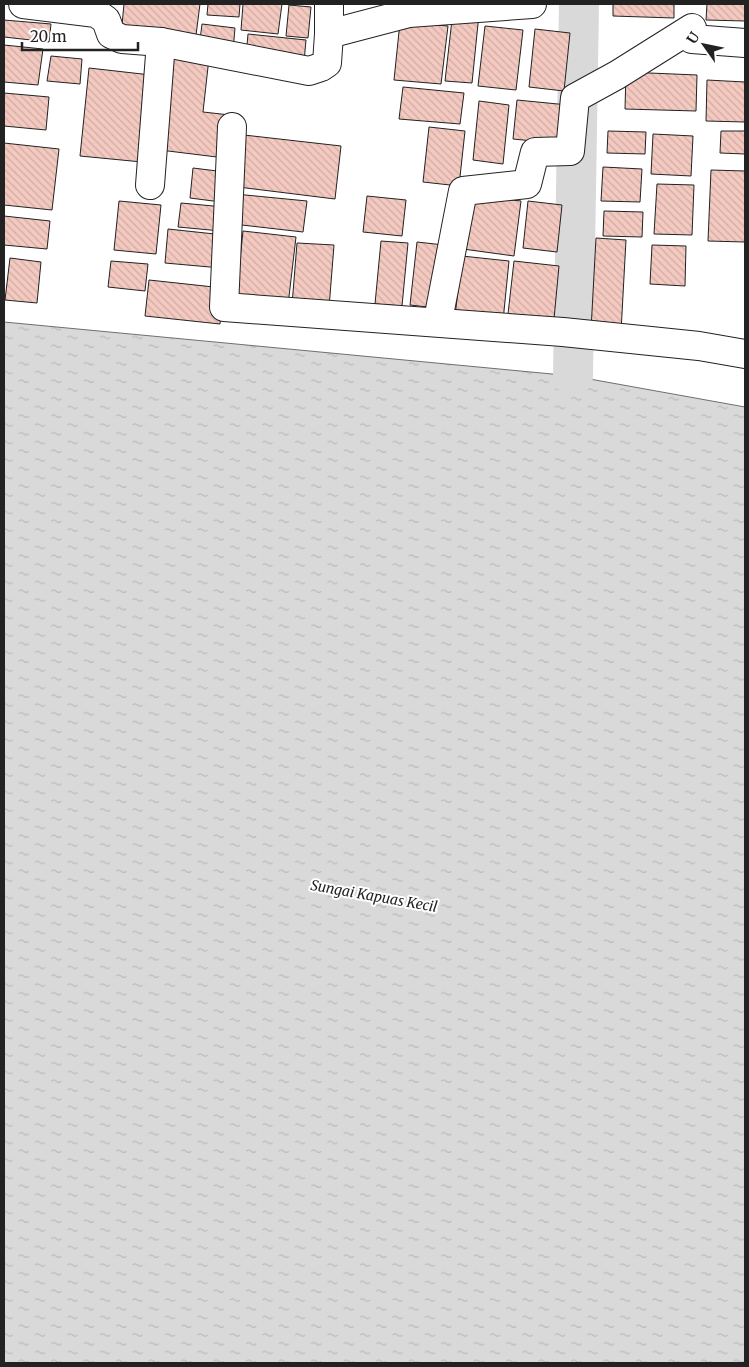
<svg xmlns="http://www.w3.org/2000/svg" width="749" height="1367" font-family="Merriweather,serif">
<defs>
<pattern id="water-ripples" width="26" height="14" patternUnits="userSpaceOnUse" patternTransform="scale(1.25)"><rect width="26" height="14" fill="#d9d9d9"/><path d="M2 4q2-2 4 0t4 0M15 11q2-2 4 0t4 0" fill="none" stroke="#bababa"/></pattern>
<pattern id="building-back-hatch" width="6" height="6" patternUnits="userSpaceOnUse" patternTransform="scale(1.25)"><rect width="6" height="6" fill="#f3c9c0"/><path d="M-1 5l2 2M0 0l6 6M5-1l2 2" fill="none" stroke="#d0aca5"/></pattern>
</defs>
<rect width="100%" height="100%" fill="#fff"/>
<path fill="url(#water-ripples)" stroke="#6f6f6f" d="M4,322L573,376L745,407V1363H4Z"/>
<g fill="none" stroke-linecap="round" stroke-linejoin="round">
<path stroke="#d9d9d9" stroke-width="40" d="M573,376L579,4"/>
</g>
<g fill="url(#building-back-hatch)" stroke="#222">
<path d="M124,4H200L195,43L121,35Z"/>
<path d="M208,4H240L239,17L207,15Z"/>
<path d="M243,4H282L278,34L241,30Z"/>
<path d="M613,4H674V18L613,16Z"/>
<path d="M707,4H745V21L706,20Z"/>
<path d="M289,5L311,7L308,38L286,36Z"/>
<path d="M453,11L479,14L472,83L445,81Z"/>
<path d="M4,20L51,24L49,42L4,37Z"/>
<path d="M400,22L448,26L441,84L394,80Z"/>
<path d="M202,24L235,28L233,51L199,48Z"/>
<path d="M485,26L523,30L516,90L478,86Z"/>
<path d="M535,29L570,33L564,91L529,87Z"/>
<path d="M248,34L306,40L304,62L246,56Z"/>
<path d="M4,45L43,49L38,85L4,82Z"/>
<path d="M173,53L209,58L203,112L230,115L225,158L160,150Z"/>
<path d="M51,56L82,59L80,84L47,81Z"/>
<path d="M89,68L151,75L142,162L80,156Z"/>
<path d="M626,72L697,75L696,111L625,109Z"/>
<path d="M707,80L745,82V122L706,121Z"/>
<path d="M403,87L464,93L460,124L399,119Z"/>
<path d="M4,93L49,97L46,130L4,126Z"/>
<path d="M517,100L568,105L564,144L513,139Z"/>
<path d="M479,101L509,105L503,164L473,160Z"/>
<path d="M429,127L465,131L459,186L423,182Z"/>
<path d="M608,131L646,132L645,154L607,153Z"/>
<path d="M721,131H745V154L720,153Z"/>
<path d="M653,134L693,136L691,176L651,174Z"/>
<path d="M244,135L341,146L335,199L238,187Z"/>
<path d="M4,143L59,149L52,210L4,205Z"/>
<path d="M603,167L642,169L640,202L601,201Z"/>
<path d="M193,168L225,172L221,202L190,198Z"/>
<path d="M711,170L745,171V242L708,241Z"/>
<path d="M657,184L694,185L692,235L654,234Z"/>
<path d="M235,194L307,201L303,232L233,224Z"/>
<path d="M470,195L521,201L514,256L463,249Z"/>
<path d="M367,196L406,200L402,236L363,232Z"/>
<path d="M119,201L161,205L156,254L114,250Z"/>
<path d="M528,201L562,205L557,252L523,248Z"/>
<path d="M181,203L224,207L221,231L178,227Z"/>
<path d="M604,211L643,212L642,237L603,236Z"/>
<path d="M4,216L50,221L47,249L4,245Z"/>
<path d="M168,229L224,235L221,268L165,263Z"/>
<path d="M243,231L296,237L288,305L236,300Z"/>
<path d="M596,238L626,240L621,332L591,330Z"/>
<path d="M381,241L408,243L402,306L375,304Z"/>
<path d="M417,242L444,245L437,308L410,305Z"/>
<path d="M297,243L334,245L329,308L292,305Z"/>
<path d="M652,245L686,246L685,286L650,284Z"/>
<path d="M462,256L509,261L503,321L455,316Z"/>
<path d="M10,258L41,262L37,303L5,300Z"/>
<path d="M111,261L148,264L145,291L108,287Z"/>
<path d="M514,261L559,266L554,319L508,314Z"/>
<path d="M149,280L223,288L220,324L145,316Z"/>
</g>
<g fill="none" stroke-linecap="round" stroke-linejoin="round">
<g stroke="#222" stroke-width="30">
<g id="street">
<path d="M23,4L96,13L106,20L111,34L122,39L161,42L309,71L321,67L327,63L329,34V4"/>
<path d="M329,34L409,13L532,4"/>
<path d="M692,39L745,43"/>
<path d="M232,127L224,307L563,332L699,346L745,354"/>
<path d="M150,185L161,42"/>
<path d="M436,322L439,315L463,191L527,184L535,152L570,151L575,98L617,75L692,28"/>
</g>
</g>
<use href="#street" stroke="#fff" stroke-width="28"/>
</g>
<g text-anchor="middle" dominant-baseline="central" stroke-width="4" stroke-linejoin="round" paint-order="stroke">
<g font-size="14" font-style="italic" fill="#222" stroke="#fff">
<text transform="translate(374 896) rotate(10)">Sungai Kapuas Kecil</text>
</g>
</g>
<rect width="749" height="1367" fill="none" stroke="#222222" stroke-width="10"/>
<g transform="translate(704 45) rotate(303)" stroke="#ffffff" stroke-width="4" paint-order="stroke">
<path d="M0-4L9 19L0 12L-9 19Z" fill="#222222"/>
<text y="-8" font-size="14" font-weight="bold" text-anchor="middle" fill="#222222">U</text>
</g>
<path d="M22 42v8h116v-8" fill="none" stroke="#222222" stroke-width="2.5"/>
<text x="30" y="42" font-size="15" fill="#222222" stroke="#ffffff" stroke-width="4" paint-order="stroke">20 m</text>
</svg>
